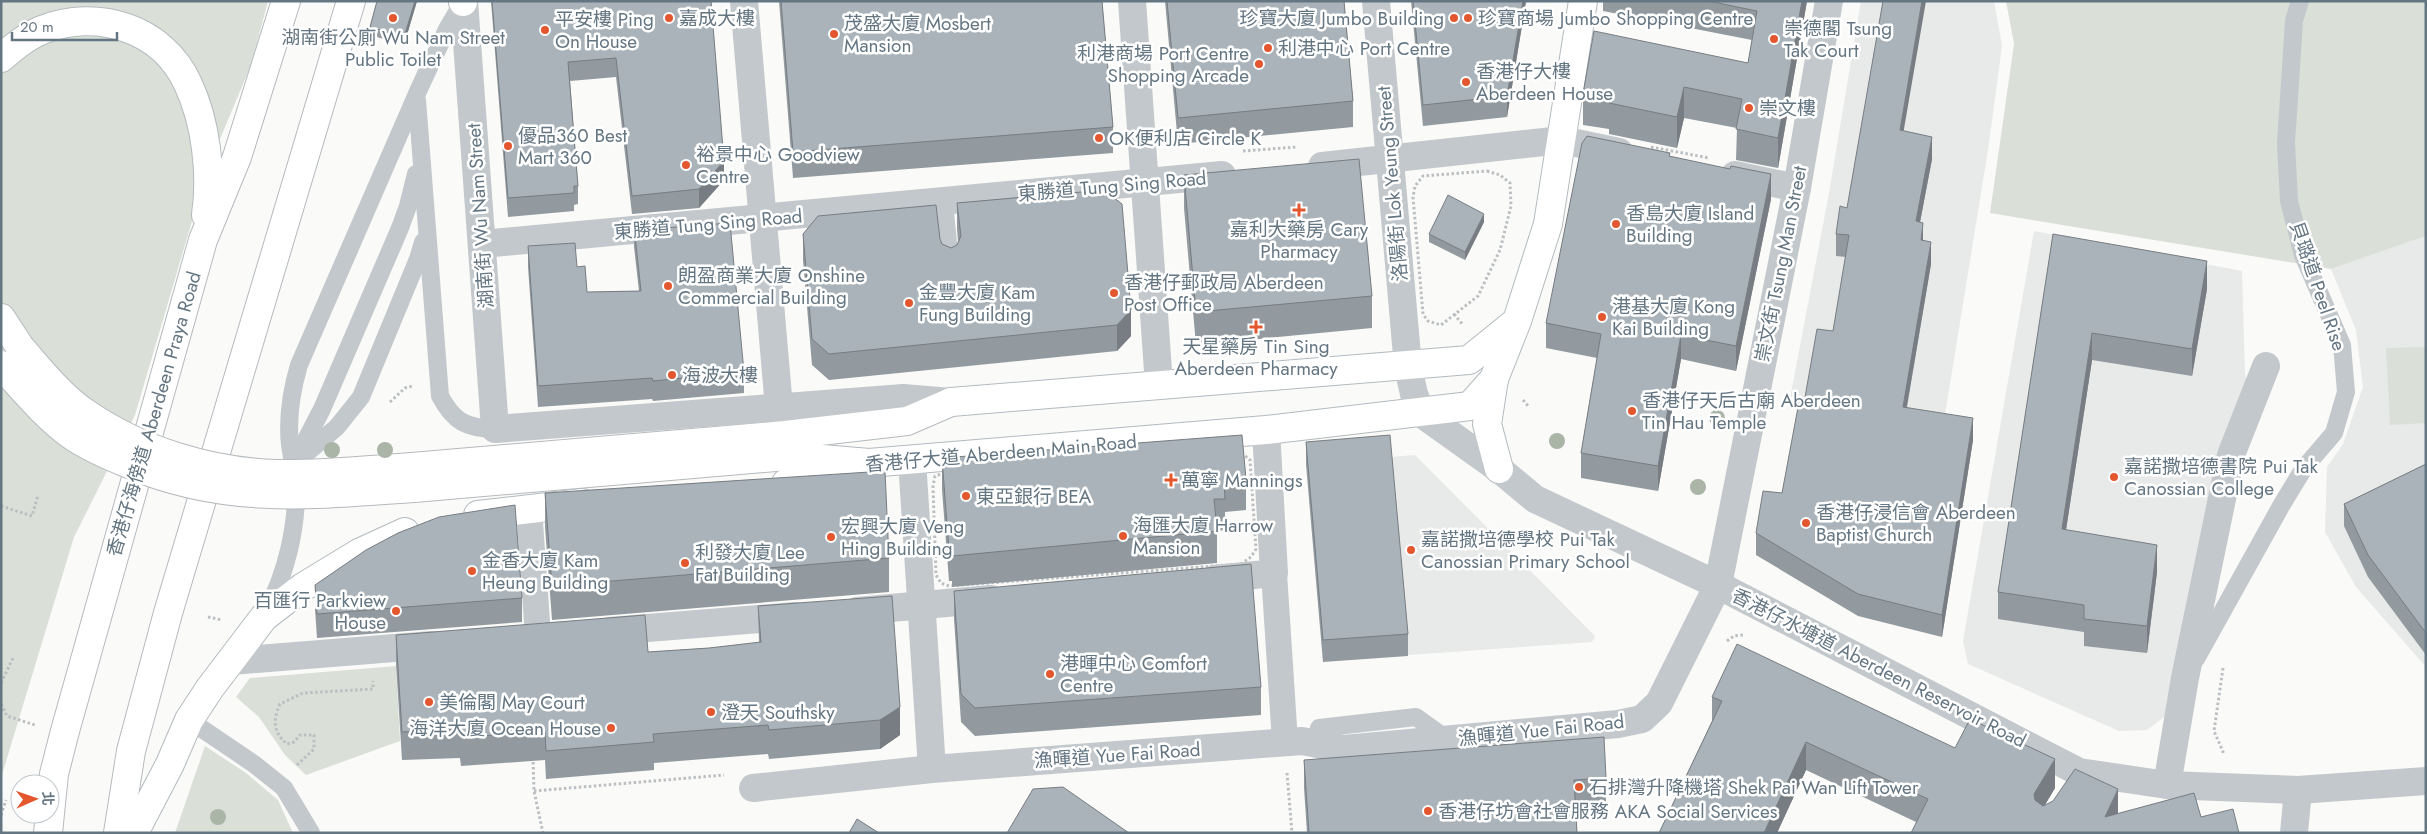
<svg xmlns="http://www.w3.org/2000/svg" width="2427" height="834" font-family="Jost,'Noto Sans TC',sans-serif">
<rect width="100%" height="100%" fill="#fafaf8"/>
<g fill="#e8e9e9">
<path d="M1861,1H1994L2002,46L1988,150L1943,427L1804,408L1788,409L1829,193Z"/>
<path d="M2034,231L2242,271L2245,374L2252,408L2168,714L2147,730L2119,731L1968,664L1963,641Z"/>
<path d="M2426,236V667L2356,587L2325,532L2327,467L2343,444L2363,387L2356,330L2331,269Z"/>
<path d="M1415,455L1595,636L1592,642L1323,661L1306,464Z"/>
</g>
<g fill="#dadfd7">
<path d="M1,1H268L251,65L207,170L135,415L74,537L1,778Z"/>
<path d="M2006,1H2426V236L2331,269L1990,213L2014,44Z"/>
<path d="M2426,347V423L2390,425L2386,348Z"/>
<path d="M396,666L400,741L306,775L285,755L259,717L236,697L250,678Z"/>
<path d="M205,746L246,773L278,800L293,833H175Z"/>
</g>
<g fill="none" stroke-linecap="round" stroke-linejoin="round">
<g stroke="#b3babf" stroke-width="30">
<g id="secondary">
<path d="M1494,379L1487,424L1499,469"/>
<path d="M951,402L1469,360L1516,322"/>
<path d="M786,483L869,463L1266,430L1470,406L1494,379L1517,321L1548,224L1583,1"/>
<path d="M478,515L582,503"/>
<path d="M134,833L170,764L189,720L210,688L264,617L303,587L359,553L405,532"/>
</g>
</g>
<g stroke="#b5babe" stroke-width="30">
<g id="primary">
<path d="M463,1V2"/>
<path d="M1,58C14,47 27,36 42,30C97,8 163,28 188,84C206,122 212,174 206,215"/>
<path d="M1,318L20,347"/>
<path d="M412,467L785,435L907,421L951,402"/>
<path d="M414,488L787,456L869,463"/>
<path d="M48,833L54,774L65,731L203,240L237,157L286,1"/>
<path d="M118,833L131,751L168,613L351,1"/>
</g>
</g>
<g stroke="#bbbfc2" stroke-width="3" stroke-dasharray="2.5 2.5" stroke-linecap="butt">
<path d="M1651,147L1709,158"/>
<path d="M1243,151L1297,147"/>
<path d="M1487,171L1500,175L1510,183L1511,206L1500,250L1478,296L1441,325L1428,321L1423,314L1413,197L1415,186L1423,176Z"/>
<path d="M1454,314L1463,325"/>
<path d="M1523,400L1529,407"/>
<path d="M390,402L405,388L413,386"/>
<path d="M1236,453L1243,454L1250,460L1256,549L1251,557L1241,564L949,586L941,583L936,575L933,486L935,476L944,473Z"/>
<path d="M1,506L32,516L38,495"/>
<path d="M208,617L222,620"/>
<path d="M1727,641L1734,636L1744,635"/>
<path d="M2223,668L2214,731L2224,754"/>
<path d="M1,683L13,658"/>
<path d="M1,704L7,716L35,725"/>
<path d="M533,757L534,791L543,833"/>
<path d="M297,765L314,749V735H300L294,742L287,744C274,733 272,721 280,704L303,693L373,689V681"/>
<path d="M1287,773L1292,833"/>
<path d="M534,791L724,775"/>
<path d="M1,815L6,800"/>
</g>
<g stroke="#c3c8cc" stroke-width="18">
<path d="M417,100L440,396C454,422 466,428 495,429"/>
<path d="M944,202L950,263"/>
<path d="M302,457L337,427L361,397L418,259L423,242"/>
<path d="M294,463L322,409L400,228L408,206L416,174"/>
<path d="M267,610C286,573 297,528 296,487C296,472 292,459 290,445C287,417 291,392 299,365L419,89L447,29L463,2"/>
<path d="M2196,659L2281,506L2304,468L2334,433L2346,392L2342,345L2303,255L2289,201L2286,143L2294,21L2300,1"/>
<path d="M189,720L254,764L284,788L311,833"/>
<path d="M1319,728L1416,717L1448,740"/>
</g>
<g stroke="#c3c8cc" stroke-width="26">
<path d="M529,508L538,636"/>
<path d="M1274,573L1285,742"/>
</g>
<g stroke="#c3c8cc" stroke-width="28">
<path d="M464,1L495,429L903,398L951,402"/>
<path d="M744,1L779,408"/>
<path d="M1132,1L1159,385"/>
<path d="M1376,1L1408,367"/>
<path d="M1322,166L1562,140L1619,152"/>
<path d="M1735,175L1797,188"/>
<path d="M482,244L1222,175"/>
<path d="M912,460L932,769"/>
<path d="M1215,579L1274,573L1266,430"/>
<path d="M857,611L991,599"/>
<path d="M610,631L796,616"/>
<path d="M232,661L432,645"/>
<path d="M2167,785L2185,678L2231,455L2266,366"/>
<path d="M753,788L932,769L1302,741L1344,749L1618,724L1642,719L1659,703L1718,585L1797,188L1829,1"/>
</g>
<g stroke="#c3c8cc" stroke-width="28">
<path d="M1408,367L1414,394L1422,414L1499,469L1535,499L1718,585L2079,772L2167,785L2298,790L2426,781"/>
<path d="M2294,833L2298,790"/>
</g>
<use href="#secondary" stroke="#fff" stroke-width="28"/>
<use href="#primary" stroke="#fff" stroke-width="28"/>
<g stroke="#b5babe" stroke-width="30" stroke-linecap="butt">
<g id="primary-bridge">
<path d="M20,347C41,371 61,397 87,414C141,451 211,472 276,474C321,475 367,470 412,467"/>
<path d="M1,365C23,389 45,416 71,435C88,447 109,456 129,464C226,505 312,495 414,488"/>
</g>
</g>
<use href="#primary-bridge" stroke="#fff" stroke-width="28"/>
</g>
<g fill="#aab4a7">
<circle cx="1717" cy="418" r="8"/>
<circle cx="1557" cy="441" r="8"/>
<circle cx="332" cy="450" r="8"/>
<circle cx="385" cy="450" r="8"/>
<circle cx="1698" cy="487" r="8"/>
<circle cx="218" cy="817" r="8"/>
</g>
<g fill="#929a9f">
<path d="M377,1H417L404,45L370,35V27Z"/>
<path d="M491,1H711L724,180L699,208L632,214L616,77L570,81L578,186V204L574,205V211L508,217Z"/>
<path d="M779,1H1102L1113,127V153L793,178Z"/>
<path d="M1165,1H1344L1353,101V127L1178,144Z"/>
<path d="M1411,1H1526L1507,117L1423,126Z"/>
<path d="M1603,1H1807L1778,168L1736,160L1737,128L1684,118L1677,148L1609,134V129L1583,125V94L1748,63L1752,40L1603,11Z"/>
<path d="M1904,131L1932,159L1920,222L1923,241L1931,264L1907,407L1973,440L1942,637L1858,616L1756,555V533L1782,493L1804,403L1833,331L1846,257L1836,256V234L1847,208Z"/>
<path d="M1670,156L1771,199L1736,371L1681,359L1658,491L1581,478V453L1597,358L1546,348V323Z"/>
<path d="M1184,175L1372,296V328L1196,345L1184,208Z"/>
<path d="M1104,190L1131,336L1117,351L829,380L812,365L803,260V234L940,239L942,244L951,248L957,245L958,241L957,229V203Z"/>
<path d="M1484,222L1465,260L1429,242V234Z"/>
<path d="M634,226L669,228L744,372V393L653,401L652,399L538,407L528,267V246L577,267L587,292L639,291L634,247Z"/>
<path d="M2053,234L2207,289L2192,376L2092,360L2066,530L2157,572L2147,653L2084,646V632L1998,619V592Z"/>
<path d="M1306,442L1408,634V656L1323,662L1306,464Z"/>
<path d="M942,458L1246,479V510L1225,512V530L1217,531V563L952,587V581H949L942,490Z"/>
<path d="M2426,464V655L2368,577L2344,526V504Z"/>
<path d="M545,493L889,558V592L552,620L545,527Z"/>
<path d="M315,585L522,598V622L317,638L315,609Z"/>
<path d="M954,591L1261,687V715L975,736L961,722L954,619Z"/>
<path d="M758,606L900,735L880,749L769,759L768,754L654,763V770L546,779L545,760L461,766L460,758L402,760L396,664V635L648,652L709,648L759,643Z"/>
<path d="M1712,697L1955,748L2055,788L2045,805L2118,813L2201,817L1916,822L1806,770L1777,833H1659L1712,721Z"/>
<path d="M1304,760L1606,778V807L1576,808L1577,833H1307L1304,788Z"/>
</g>
<g fill="#777d82">
<path d="M415,1H417L404,45V37Z"/>
<path d="M1523,1H1526L1507,117V96Z"/>
<path d="M1802,1H1807L1778,168V138Z"/>
<path d="M1922,1H1926L1900,152V130Z"/>
<path d="M1684,87V118L1677,148V117Z"/>
<path d="M1932,137V159L1916,243V221Z"/>
<path d="M724,161V180L699,208V189Z"/>
<path d="M1771,174V199L1736,371V346Z"/>
<path d="M1484,214V222L1465,260V252Z"/>
<path d="M669,221V242L663,228Z"/>
<path d="M1923,223V245L1921,240Z"/>
<path d="M1931,242V264L1903,428V407Z"/>
<path d="M2207,261V289L2192,376V349Z"/>
<path d="M1131,310V336L1117,351V325Z"/>
<path d="M2092,333V360L2062,556V529Z"/>
<path d="M1681,335V359L1658,491V466Z"/>
<path d="M1973,418V440L1942,637V615Z"/>
<path d="M2157,545V572L2147,653V626Z"/>
<path d="M900,707V735L880,749V720Z"/>
<path d="M1806,742V770L1777,833H1764Z"/>
<path d="M2055,759V788L2034,823V794Z"/>
<path d="M2118,789V817H2105Z"/>
</g>
<g fill="#aab3b9" stroke="#777d82">
<path d="M377,1H415L404,37L370,27Z"/>
<path d="M492,1H711L724,161L699,189L632,196L616,58L568,62L578,186H574V193L508,198Z"/>
<path d="M781,1H1102L1113,127L793,152Z"/>
<path d="M1167,1H1344L1353,101L1178,118Z"/>
<path d="M1413,1H1523L1507,96L1423,105Z"/>
<path d="M1708,1H1802L1778,138L1736,129L1742,99L1684,87L1677,117L1609,103L1612,99L1583,94L1594,31L1748,63L1757,11Z"/>
<path d="M1883,1H1922L1900,130L1932,137L1916,221L1923,223L1921,240L1931,242L1903,407L1973,418L1942,615L1858,594L1756,533L1763,491L1782,493L1799,402L1804,403L1817,329L1833,331L1849,235L1836,234L1840,206L1847,208Z"/>
<path d="M1587,136L1670,153L1669,156L1730,169L1731,166L1771,174L1736,346L1681,335L1658,466L1581,453L1601,334L1546,323L1582,143Z"/>
<path d="M1359,159L1372,296L1196,312L1184,175Z"/>
<path d="M1104,190L1122,204L1131,310L1117,325L829,354L812,339L803,234L818,216L936,205L940,239L942,244L951,248L957,245L961,236L957,203Z"/>
<path d="M1448,195L1484,214L1465,252L1429,234Z"/>
<path d="M669,221L663,228L730,223L744,372L653,381L652,378L538,386L528,246L575,243L577,267L585,266L587,292L641,291L634,226Z"/>
<path d="M2053,234L2207,261L2192,349L2092,333L2062,529L2157,545L2147,626L2084,619V605L1998,592Z"/>
<path d="M1242,435L1246,479L1224,481L1225,499H1214L1217,531L952,556V550H949L942,458Z"/>
<path d="M1390,435L1408,634L1323,640L1306,442Z"/>
<path d="M2426,464V633L2368,555L2344,504Z"/>
<path d="M885,471L889,558L552,586L545,493Z"/>
<path d="M515,505L522,598L317,614L315,585L366,550L398,533L439,517Z"/>
<path d="M1251,564L1261,687L975,708L961,694L954,591Z"/>
<path d="M892,596L900,707L880,720L769,730L768,725L653,734L654,742L546,751L545,732L461,737L460,729L402,732L396,635L645,615L648,652L709,648L761,642L758,606Z"/>
<path d="M1737,644L1955,748L1970,719L2055,759L2034,794L2035,800L2043,806L2053,801L2075,769L2118,789L2105,817L2194,793L2201,817L2233,809L2239,833H1911L1928,799L1806,742L1764,833H1659L1722,701L1712,697Z"/>
<path d="M1604,737L1606,778L1574,780L1577,833H1309L1304,760Z"/>
<path d="M1063,787L1129,833H1007L1033,789Z"/>
<path d="M857,819L879,833H849Z"/>
</g>
<g fill="#e4572e" stroke="#fff" stroke-width="2">
<circle cx="393" cy="18" r="5"/>
<circle cx="669" cy="18" r="5"/>
<circle cx="1454" cy="18" r="5"/>
<circle cx="1468" cy="18" r="5"/>
<circle cx="545" cy="30" r="5"/>
<circle cx="834" cy="34" r="5"/>
<circle cx="1774" cy="39" r="5"/>
<circle cx="1268" cy="48" r="5"/>
<circle cx="1259" cy="64" r="5"/>
<circle cx="1466" cy="82" r="5"/>
<circle cx="1749" cy="108" r="5"/>
<circle cx="1099" cy="138" r="5"/>
<circle cx="508" cy="146" r="5"/>
<circle cx="686" cy="165" r="5"/>
<path d="M1296.5 202.5h5v5h5v5h-5v5h-5v-5h-5v-5h5z"/>
<circle cx="1616" cy="224" r="5"/>
<circle cx="668" cy="286" r="5"/>
<circle cx="1114" cy="293" r="5"/>
<circle cx="909" cy="303" r="5"/>
<circle cx="1602" cy="317" r="5"/>
<path d="M1253.5 319.5h5v5h5v5h-5v5h-5v-5h-5v-5h5z"/>
<circle cx="672" cy="375" r="5"/>
<circle cx="1632" cy="411" r="5"/>
<circle cx="2114" cy="477" r="5"/>
<path d="M1168.5 472.5h5v5h5v5h-5v5h-5v-5h-5v-5h5z"/>
<circle cx="966" cy="496" r="5"/>
<circle cx="1806" cy="523" r="5"/>
<circle cx="1123" cy="536" r="5"/>
<circle cx="831" cy="537" r="5"/>
<circle cx="1411" cy="550" r="5"/>
<circle cx="685" cy="563" r="5"/>
<circle cx="472" cy="571" r="5"/>
<circle cx="396" cy="611" r="5"/>
<circle cx="1050" cy="674" r="5"/>
<circle cx="429" cy="702" r="5"/>
<circle cx="711" cy="712" r="5"/>
<circle cx="611" cy="728" r="5"/>
<circle cx="1579" cy="787" r="5"/>
<circle cx="1428" cy="811" r="5"/>
</g>
<g text-anchor="middle" dominant-baseline="central" stroke-width="5" stroke-linejoin="round" paint-order="stroke">
<g font-size="19" fill="#657683" stroke="#fff" text-anchor="start">
<text x="679" y="18">嘉成大樓</text>
<text x="1444" y="18" text-anchor="end">珍寶大廈 Jumbo Building</text>
<text x="1478" y="18">珍寶商場 Jumbo Shopping Centre</text>
<text x="555" y="19">平安樓 Ping<tspan x="555" dy="22">On House</tspan></text>
<text x="844" y="23">茂盛大廈 Mosbert<tspan x="844" dy="22">Mansion</tspan></text>
<text x="1784" y="28">崇德閣 Tsung<tspan x="1784" dy="22">Tak Court</tspan></text>
<text x="393" y="37" text-anchor="middle">湖南街公廁 Wu Nam Street<tspan x="393" dy="22">Public Toilet</tspan></text>
<text x="1278" y="48">利港中心 Port Centre</text>
<text x="1249" y="53" text-anchor="end">利港商場 Port Centre<tspan x="1249" dy="22">Shopping Arcade</tspan></text>
<text x="1476" y="71">香港仔大樓<tspan x="1476" dy="22">Aberdeen House</tspan></text>
<text x="1759" y="108">崇文樓</text>
<text x="518" y="135">優品360 Best<tspan x="518" dy="22">Mart 360</tspan></text>
<text x="1109" y="138">OK便利店 Circle K</text>
<text x="696" y="154">裕景中心 Goodview<tspan x="696" dy="22">Centre</tspan></text>
<text x="1626" y="213">香島大廈 Island<tspan x="1626" dy="22">Building</tspan></text>
<text x="1299" y="229" text-anchor="middle">嘉利大藥房 Cary<tspan x="1299" dy="22">Pharmacy</tspan></text>
<text x="678" y="275">朗盈商業大廈 Onshine<tspan x="678" dy="22">Commercial Building</tspan></text>
<text x="1124" y="282">香港仔郵政局 Aberdeen<tspan x="1124" dy="22">Post Office</tspan></text>
<text x="919" y="292">金豐大廈 Kam<tspan x="919" dy="22">Fung Building</tspan></text>
<text x="1612" y="306">港基大廈 Kong<tspan x="1612" dy="22">Kai Building</tspan></text>
<text x="1256" y="346" text-anchor="middle">天星藥房 Tin Sing<tspan x="1256" dy="22">Aberdeen Pharmacy</tspan></text>
<text x="682" y="375">海波大樓</text>
<text x="1642" y="400">香港仔天后古廟 Aberdeen<tspan x="1642" dy="22">Tin Hau Temple</tspan></text>
<text x="2124" y="466">嘉諾撒培德書院 Pui Tak<tspan x="2124" dy="22">Canossian College</tspan></text>
<text x="1181" y="480">萬寧 Mannings</text>
<text x="976" y="496">東亞銀行 BEA</text>
<text x="1816" y="512">香港仔浸信會 Aberdeen<tspan x="1816" dy="22">Baptist Church</tspan></text>
<text x="1133" y="525">海匯大廈 Harrow<tspan x="1133" dy="22">Mansion</tspan></text>
<text x="841" y="526">宏興大廈 Veng<tspan x="841" dy="22">Hing Building</tspan></text>
<text x="1421" y="539">嘉諾撒培德學校 Pui Tak<tspan x="1421" dy="22">Canossian Primary School</tspan></text>
<text x="695" y="552">利發大廈 Lee<tspan x="695" dy="22">Fat Building</tspan></text>
<text x="482" y="560">金香大廈 Kam<tspan x="482" dy="22">Heung Building</tspan></text>
<text x="386" y="600" text-anchor="end">百匯行 Parkview<tspan x="386" dy="22">House</tspan></text>
<text x="1060" y="663">港暉中心 Comfort<tspan x="1060" dy="22">Centre</tspan></text>
<text x="439" y="702">美倫閣 May Court</text>
<text x="721" y="712">澄天 Southsky</text>
<text x="601" y="728" text-anchor="end">海洋大廈 Ocean House</text>
<text x="1589" y="787">石排灣升降機塔 Shek Pai Wan Lift Tower</text>
<text x="1438" y="811">香港仔坊會社會服務 AKA Social Services</text>
</g>
<g font-size="19" fill="#657683" stroke="#fff">
<text transform="translate(1392 184) rotate(-95)">洛陽街 Lok Yeung Street</text>
<text transform="translate(1112 186) rotate(-5)">東勝道 Tung Sing Road</text>
<text transform="translate(480 216) rotate(-94)">湖南街 Wu Nam Street</text>
<text transform="translate(708 224) rotate(-5)">東勝道 Tung Sing Road</text>
<text transform="translate(1781 264) rotate(-79)">崇文街 Tsung Man Street</text>
<text transform="translate(2318 286) rotate(71)">貝璐道 Peel Rise</text>
<text transform="translate(154 414) rotate(-74)">香港仔海傍道 Aberdeen Praya Road</text>
<text transform="translate(1001 453) rotate(-5)">香港仔大道 Aberdeen Main Road</text>
<text transform="translate(1879 668) rotate(27)">香港仔水塘道 Aberdeen Reservoir Road</text>
<text transform="translate(1541 730) rotate(-6)">漁暉道 Yue Fai Road</text>
<text transform="translate(1117 755) rotate(-4)">漁暉道 Yue Fai Road</text>
</g>
</g>
<rect width="2427" height="834" fill="none" stroke="#657683" stroke-width="5"/>
<g transform="translate(35 799) rotate(88)"><circle r="24" fill="#ffffff" stroke="#c1c8cd"/>
<path d="M0-4L9 19L0 12L-9 19Z" fill="#e4572e"/>
<text y="-8" font-size="14" font-weight="bold" text-anchor="middle" fill="#657683">北</text>
</g>
<path d="M12 32v8h105v-8" fill="none" stroke="#657683" stroke-width="2.5"/>
<text x="20" y="32" font-size="15" fill="#657683" stroke="#ffffff" stroke-width="4" paint-order="stroke">20 m</text>
</svg>
